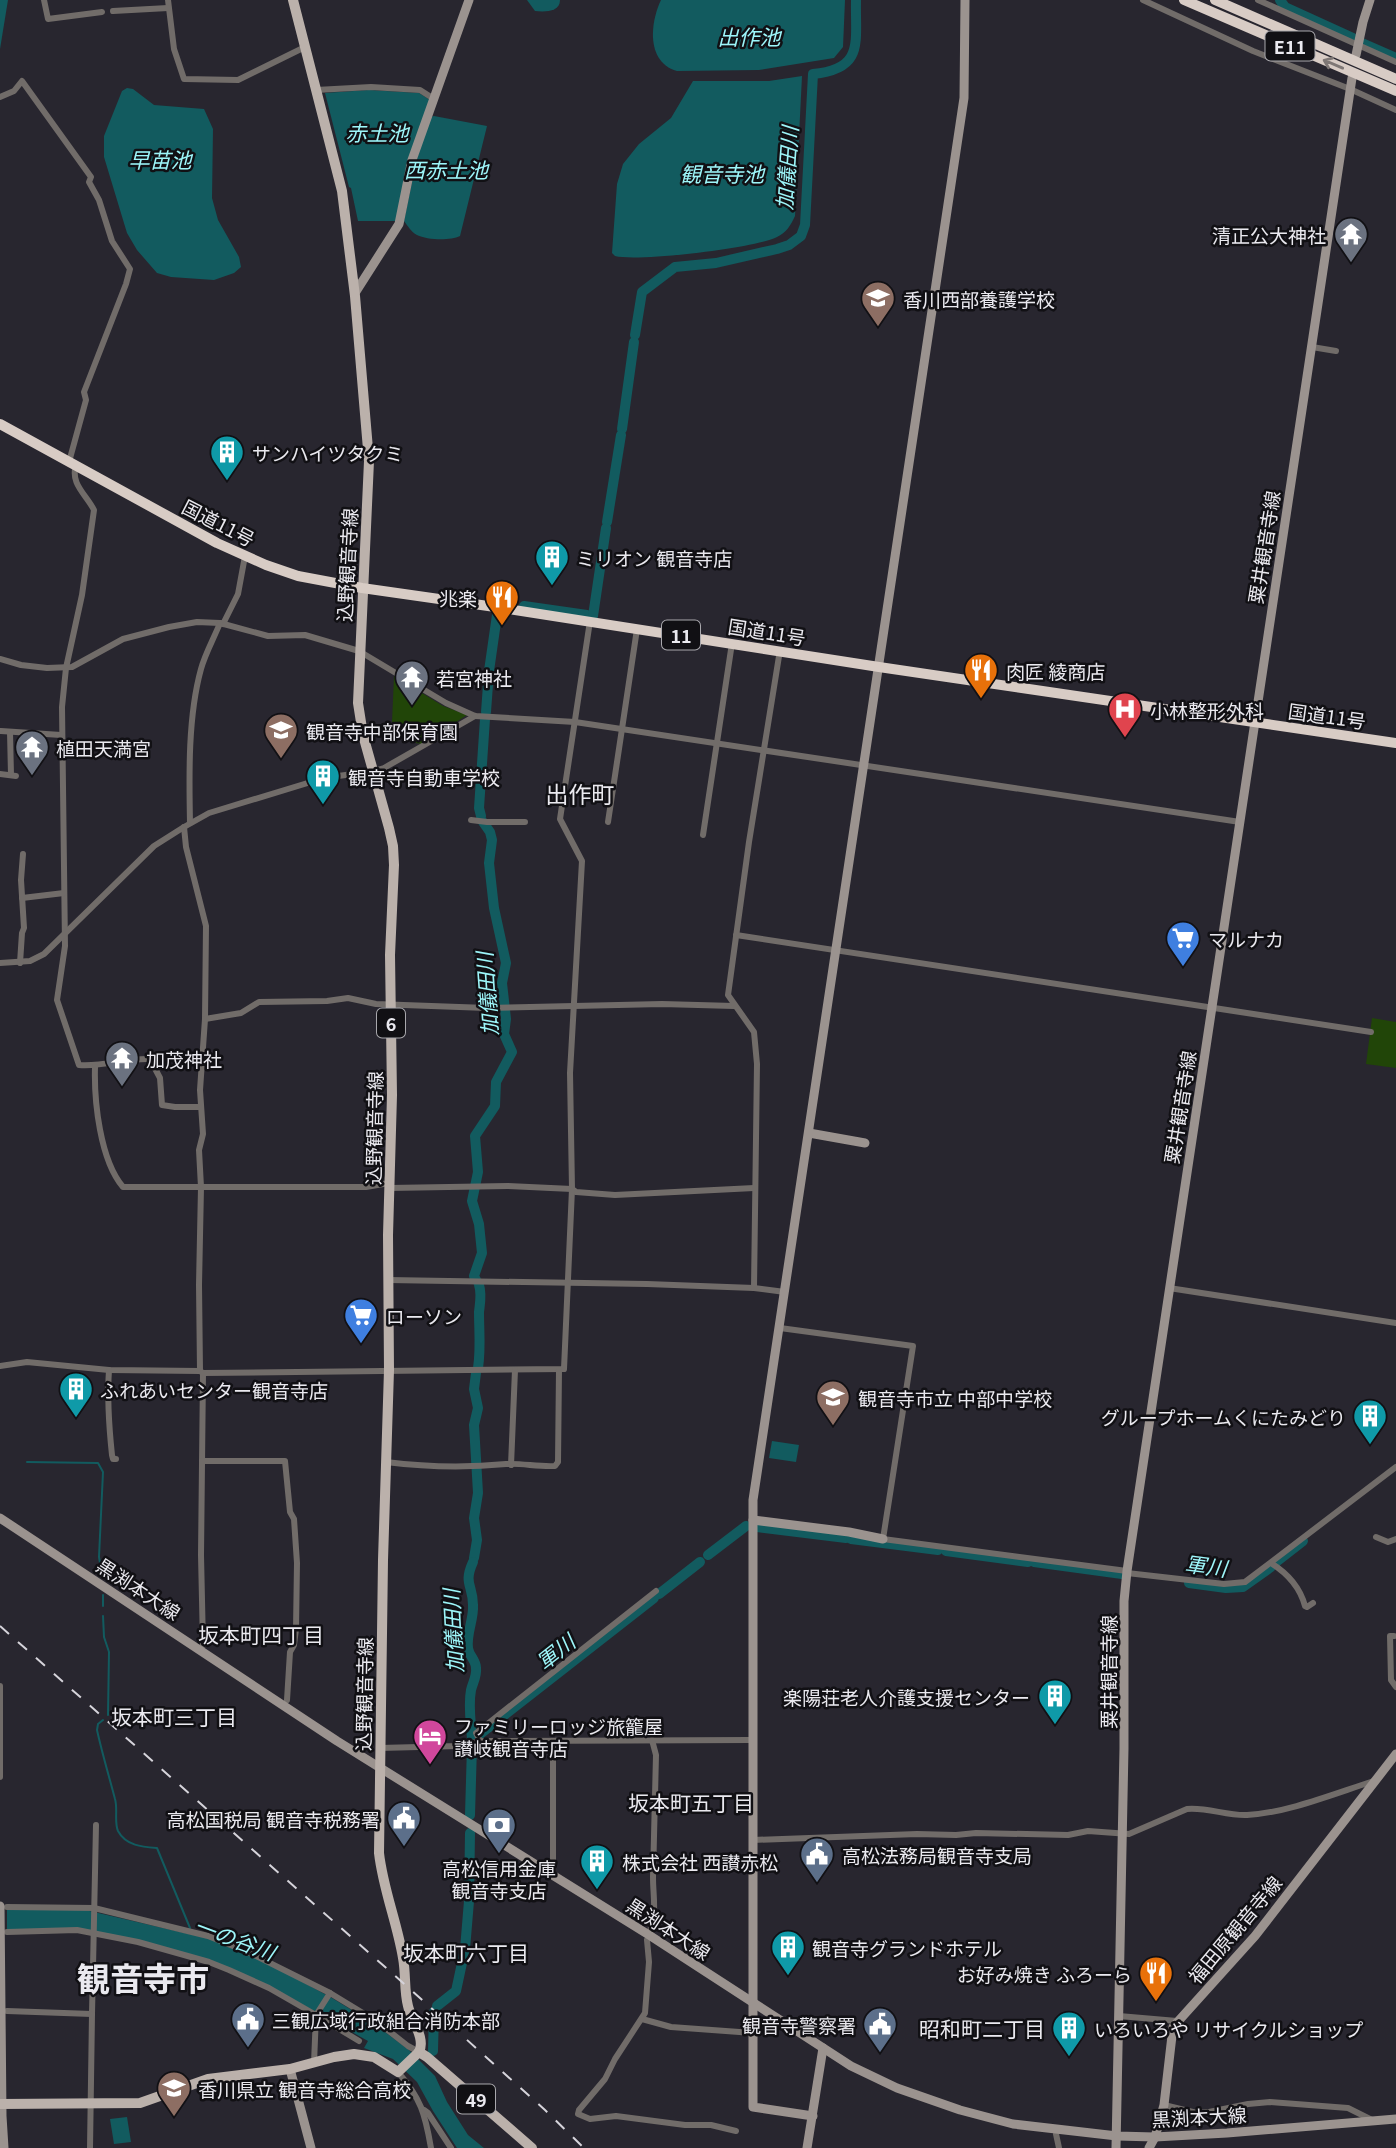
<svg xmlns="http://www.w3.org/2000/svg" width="1396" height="2148" font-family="Georgia,'Noto Sans JP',serif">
<rect width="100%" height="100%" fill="#28262f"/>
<g fill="#214508">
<path d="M394,676L443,706L467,715L422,744L416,743L417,728L392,722Z"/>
<path d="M1372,1018L1396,1022V1068L1366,1064Z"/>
</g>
<g fill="#125b5f">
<path d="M0,0H8L0,49Z"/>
<path d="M527,0H560C560,12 545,12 535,11Z"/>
<path d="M661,0H845L843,47L834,58L759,70L677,71C646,62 650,23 661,0Z"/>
<path d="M802,76L795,216C791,225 786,233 777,237C756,248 638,262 615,256L612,253L617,184L623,164L639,144L671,118L693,81H769Z"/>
<path d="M127,88L133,89L154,105L204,109L213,129L212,198L218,220L239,257L241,267L234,273L214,280L171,277L157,273L137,250L127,233L104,157V136L122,91Z"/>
<path d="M369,90L419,93L430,100L396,221H358L351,188L349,187L325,93Z"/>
<path d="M434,116L487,126L460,236C450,241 427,240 417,235C411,232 408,226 404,221L417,158L431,117Z"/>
<path d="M772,1441L799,1445L796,1462L769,1458Z"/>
<path d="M81,1909L215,1940L275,1967L332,1998L373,2023L409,2050L435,2076L447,2102L468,2135L484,2148H457L433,2111L417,2082L393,2059L364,2048L368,2041L271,1987L214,1962L101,1933L7,1930V1910Z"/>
<path d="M127,2117L131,2142L114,2144L110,2119Z"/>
</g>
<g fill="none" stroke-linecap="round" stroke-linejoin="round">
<g stroke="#125b5f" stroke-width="2">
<path d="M27,1462L98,1463L103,1472L99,1557L102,1575"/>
<path d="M103,1595V1606"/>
<path d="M103,1616L104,1637L109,1652L108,1715"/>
<path d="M103,1720L98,1724L97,1730C102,1753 109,1776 115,1799C118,1809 114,1822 118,1831C126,1846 143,1847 157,1848L190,1928"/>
</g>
<g stroke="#125b5f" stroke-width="10">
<path d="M1280,0L1285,7L1353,38"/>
<path d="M1362,43L1396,58"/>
<path d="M635,335L642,292L675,267L716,263L777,249L789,245L801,236L805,225L813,74C865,69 855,42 856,0"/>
<path d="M622,429L634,342"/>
<path d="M607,522L621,435"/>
<path d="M524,606L587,615"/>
<path d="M593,616L606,528"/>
<path d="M486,712L489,671L497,615"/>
<path d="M481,816L479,808L485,719"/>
<path d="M476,1280L474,1276L482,1253L479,1224L472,1201L478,1172L475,1136L495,1106L496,1082L512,1052L504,1034L506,1019L502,983L506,963L494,908L489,863L492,840L490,832L483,822"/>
<path d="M478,1368C481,1349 479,1331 479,1312C480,1303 482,1294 479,1285"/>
<path d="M757,1527L846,1538"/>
<path d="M851,1539L938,1550"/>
<path d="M946,1551L1028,1562"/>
<path d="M708,1555L746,1526"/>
<path d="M474,1558L477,1540L474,1518L478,1493L474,1425L478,1408L474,1389L476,1373"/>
<path d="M1034,1562L1122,1574"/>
<path d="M1276,1562L1303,1541"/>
<path d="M1189,1583L1226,1588L1243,1587L1271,1567"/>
<path d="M659,1594L700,1562"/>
<path d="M480,1734L654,1598"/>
<path d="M472,1739C471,1723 468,1706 471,1690C473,1682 477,1676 476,1668C476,1660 469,1656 468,1648C466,1634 474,1619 473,1605C473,1585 463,1584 473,1562"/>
<path d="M470,1815L472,1746"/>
<path d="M437,2006L456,1991L465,1949L469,1901L470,1833"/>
<path d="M433,2051L434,2012"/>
</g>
<g stroke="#716c69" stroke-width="6">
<path d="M44,0L48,19L102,12"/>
<path d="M168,0L174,49L184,79L238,80L305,47"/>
<path d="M1143,0L1253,51L1350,89L1396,110"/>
<path d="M1258,0L1396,62"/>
<path d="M113,11L168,8"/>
<path d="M316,90L371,87L420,90L434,99"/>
<path d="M0,97L14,91L22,81L91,177L89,182L99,200L112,241L130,269L126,284L84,392L86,400L69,462"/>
<path d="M1312,347L1336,351"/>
<path d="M76,465C70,484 86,494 94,510L82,595L66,668L62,707L65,946L57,1000L79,1065C104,1067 125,1058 150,1059L160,1078L162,1105L175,1107H200"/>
<path d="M223,624L238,594L245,556"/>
<path d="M0,659L21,665L47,668L72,667L123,639L169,627L197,622L220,623L268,636L305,635L359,651L446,703L475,716L575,722L1240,822"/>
<path d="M1,731L61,735"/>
<path d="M10,732L11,775"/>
<path d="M0,774L16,776"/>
<path d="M471,820L487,822H525"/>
<path d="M608,822L637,629"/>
<path d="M190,823C189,774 188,716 201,669C205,654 214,638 220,623"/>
<path d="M184,827L186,847L206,926L205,1019L200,1090L203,1134L199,1150L201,1187L199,1285L200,1371L203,1373L201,1555L203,1645"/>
<path d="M703,835L732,643"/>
<path d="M22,898L64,893"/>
<path d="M736,935L1371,1032"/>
<path d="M0,963L30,961L44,954L154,846L184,827L209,813L324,778L374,771L384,768L475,716"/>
<path d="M20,963L22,933L24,928L21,880L23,854"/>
<path d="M205,1019L241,1013L259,1002L327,1001L348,998L376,1004L487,1008L662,1004L734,1006"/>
<path d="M95,1067C94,1101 100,1160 123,1187H366L389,1183"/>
<path d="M389,1188L508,1186L572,1189L576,1192L615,1195L754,1188"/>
<path d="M388,1280L647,1284L754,1288L785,1292"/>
<path d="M754,1288L757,1064L754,1032L728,995L749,842L780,650"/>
<path d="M1169,1288L1396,1323"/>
<path d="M780,1328L913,1346L883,1539L1127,1571"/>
<path d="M0,1366L27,1362L109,1370L200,1371"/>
<path d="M109,1370C107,1399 109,1427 112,1455L113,1459H116"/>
<path d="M203,1373L564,1369L572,1189L570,1073L582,861L560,819L590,621"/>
<path d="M202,1461H285L290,1512L294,1519L297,1563L296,1629L294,1645L290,1652L287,1700"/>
<path d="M386,1462C426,1467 465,1468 506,1464C522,1463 538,1467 555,1466L558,1462L559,1370"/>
<path d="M511,1465L515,1370"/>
<path d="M1376,1537L1388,1542L1396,1539"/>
<path d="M1271,1563C1287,1573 1300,1587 1305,1606L1307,1607L1313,1603"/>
<path d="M1127,1573L1224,1584L1245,1582L1396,1467"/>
<path d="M1394,1636H1390L1391,1680L1396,1687"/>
<path d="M0,1686V1777"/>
<path d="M480,1741L476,1733L656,1591"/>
<path d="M379,1748L459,1746L480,1741L750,1740"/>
<path d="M753,1840L917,1834L956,1835L976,1833L1068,1835L1088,1831L1129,1834L1187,1809C1207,1807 1227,1816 1247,1815C1287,1813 1336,1793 1374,1781"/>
<path d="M553,1870V1745L556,1741"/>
<path d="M7,1907L94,1908L208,1936L248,1952L330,1993L376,2021L408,2046L419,2052"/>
<path d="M650,1931C657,1910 653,1897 653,1877C654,1836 655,1795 656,1755L652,1740"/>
<path d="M7,1932L77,1930L138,1942L209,1962L229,1970L269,1988L316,2015L314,2063"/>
<path d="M647,1940L649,1962L645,2013L615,2059L605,2079L579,2110L578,2114L590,2119L616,2116L685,2125H711L736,2131"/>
<path d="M330,1993L316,2015L359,2041"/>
<path d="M7,2011L92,2014L96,1825"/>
<path d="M1119,2016L1177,2021"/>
<path d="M642,2019L671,2027L753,2033"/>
<path d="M398,2072C421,2099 425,2113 431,2148"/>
<path d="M1164,2105L1197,2113L1209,2112L1248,2104L1270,2102L1348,2108L1372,2120"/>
<path d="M424,2110L428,2113L451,2148"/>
<path d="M1056,2134L1059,2148"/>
<path d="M90,2148L92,2014"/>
</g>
<g stroke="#9b938f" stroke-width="9">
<path d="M1356,55L1363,22L1370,0"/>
<path d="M355,293L399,224L412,160L469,0"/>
<path d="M809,1133L865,1143"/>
<path d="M0,1518L337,1741L649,1935L851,2066L897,2088L960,2110L1013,2124L1117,2136L1155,2137L1227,2133L1396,2119"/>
<path d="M753,1520L849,1532L883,1539"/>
<path d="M0,1906L2,2116L4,2148"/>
<path d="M290,2069L311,2148"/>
<path d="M813,2116L753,2107V1500L964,98L965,0"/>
<path d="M807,2148L823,2048"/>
<path d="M1116,2148L1124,1748V1601L1127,1571L1352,78"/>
<path d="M1149,2148L1155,2137L1164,2105L1173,2027L1255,1936L1396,1754"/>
</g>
<g stroke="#bbb1ab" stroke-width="10">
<path d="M293,0L342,191L355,296L369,461L358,703L363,735L389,828L393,846L394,865L390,955L392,1095L388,1235L389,1370L383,1560L379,1853C383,1889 397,1922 403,1958C406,1974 404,1991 408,2006C411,2020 426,2038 419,2052"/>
<path d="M419,2052L427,2057L532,2148"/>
<path d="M0,2104L140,2103L208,2079L290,2069L334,2057L354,2054L374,2057L398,2072L419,2052"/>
</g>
<g stroke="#d8ccc5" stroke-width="10">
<path d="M1184,0L1396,91"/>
<path d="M1215,0L1396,79"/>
<path d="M0,424L217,543L266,565L298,576L362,588L495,607L879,667L1396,743"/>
</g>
<path stroke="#d6d4db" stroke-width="2" stroke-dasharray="12 12" stroke-linecap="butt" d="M0,1626L446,2021L545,2110L584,2148"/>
</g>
<defs><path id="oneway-shaft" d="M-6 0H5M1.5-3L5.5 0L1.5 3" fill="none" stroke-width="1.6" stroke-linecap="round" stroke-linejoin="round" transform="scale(1.75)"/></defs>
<use stroke="#7e7775" href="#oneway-shaft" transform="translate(1333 64) rotate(-157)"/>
<defs>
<g id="temple-pin" transform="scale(1.75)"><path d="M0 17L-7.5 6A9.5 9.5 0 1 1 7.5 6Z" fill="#6b7280" stroke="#111014"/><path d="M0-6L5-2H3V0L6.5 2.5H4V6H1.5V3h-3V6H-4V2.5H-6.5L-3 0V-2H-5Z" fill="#fff"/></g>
<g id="school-pin" transform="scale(1.75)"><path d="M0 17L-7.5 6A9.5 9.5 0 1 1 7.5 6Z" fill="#8d6e63" stroke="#111014"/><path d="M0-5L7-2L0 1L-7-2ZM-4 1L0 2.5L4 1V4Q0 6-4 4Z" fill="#fff"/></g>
<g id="building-pin" transform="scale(1.75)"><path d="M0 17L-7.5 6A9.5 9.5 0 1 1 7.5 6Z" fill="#0f9aa8" stroke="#111014"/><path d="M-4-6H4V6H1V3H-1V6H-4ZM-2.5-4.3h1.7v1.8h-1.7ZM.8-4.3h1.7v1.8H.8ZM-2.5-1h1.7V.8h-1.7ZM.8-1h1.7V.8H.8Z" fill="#fff"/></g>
<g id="restaurant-pin" transform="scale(1.75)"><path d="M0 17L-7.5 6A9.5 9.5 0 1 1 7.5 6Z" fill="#e8710a" stroke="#111014"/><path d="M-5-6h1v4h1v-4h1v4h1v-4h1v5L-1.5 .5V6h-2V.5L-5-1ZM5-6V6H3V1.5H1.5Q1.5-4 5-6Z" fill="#fff"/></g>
<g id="hospital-pin" transform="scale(1.75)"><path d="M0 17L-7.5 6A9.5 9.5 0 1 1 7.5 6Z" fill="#e0444e" stroke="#111014"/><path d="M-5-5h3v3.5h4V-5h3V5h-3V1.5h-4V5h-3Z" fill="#fff"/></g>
<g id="supermarket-pin" transform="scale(1.75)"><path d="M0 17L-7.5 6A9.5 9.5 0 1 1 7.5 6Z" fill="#3f7fe0" stroke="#111014"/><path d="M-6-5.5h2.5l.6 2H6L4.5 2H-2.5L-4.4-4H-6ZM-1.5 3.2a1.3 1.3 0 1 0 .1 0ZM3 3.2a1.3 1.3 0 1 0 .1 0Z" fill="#fff"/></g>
<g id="hotel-pin" transform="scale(1.75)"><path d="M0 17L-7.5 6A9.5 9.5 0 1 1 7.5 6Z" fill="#d1479c" stroke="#111014"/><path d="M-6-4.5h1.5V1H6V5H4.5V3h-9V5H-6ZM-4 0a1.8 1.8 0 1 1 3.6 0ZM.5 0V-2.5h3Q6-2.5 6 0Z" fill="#fff"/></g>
<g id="civic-pin" transform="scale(1.75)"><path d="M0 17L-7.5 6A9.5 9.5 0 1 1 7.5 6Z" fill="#5c6f8a" stroke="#111014"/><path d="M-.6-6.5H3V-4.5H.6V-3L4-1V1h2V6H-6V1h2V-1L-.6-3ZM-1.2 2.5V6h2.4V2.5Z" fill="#fff"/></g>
<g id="bank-pin" transform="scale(1.75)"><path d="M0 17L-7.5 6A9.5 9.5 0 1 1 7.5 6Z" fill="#5c6f8a" stroke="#111014"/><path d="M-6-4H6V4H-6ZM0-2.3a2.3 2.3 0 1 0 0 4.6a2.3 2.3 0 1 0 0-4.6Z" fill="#fff"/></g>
</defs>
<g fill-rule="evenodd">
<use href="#temple-pin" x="1351" y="234"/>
<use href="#school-pin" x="878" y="298"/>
<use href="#building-pin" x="227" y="452"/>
<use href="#building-pin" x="552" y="557"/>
<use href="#restaurant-pin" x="502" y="597"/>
<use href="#restaurant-pin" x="981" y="670"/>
<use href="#temple-pin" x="412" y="677"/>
<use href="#hospital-pin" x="1125" y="709"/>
<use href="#school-pin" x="281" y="730"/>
<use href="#temple-pin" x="32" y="747"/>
<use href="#building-pin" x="323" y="776"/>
<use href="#supermarket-pin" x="1183" y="938"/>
<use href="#temple-pin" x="122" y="1058"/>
<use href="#supermarket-pin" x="361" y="1315"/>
<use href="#building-pin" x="76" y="1389"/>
<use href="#school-pin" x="833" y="1397"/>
<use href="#building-pin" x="1370" y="1416"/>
<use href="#building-pin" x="1055" y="1696"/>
<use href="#hotel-pin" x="430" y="1736"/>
<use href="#civic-pin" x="404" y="1818"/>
<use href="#bank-pin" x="499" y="1825"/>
<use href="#civic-pin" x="817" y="1854"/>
<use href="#building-pin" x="597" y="1861"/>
<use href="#building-pin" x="788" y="1947"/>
<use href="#restaurant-pin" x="1156" y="1973"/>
<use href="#civic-pin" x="248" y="2019"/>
<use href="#civic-pin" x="880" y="2024"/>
<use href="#building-pin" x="1069" y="2028"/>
<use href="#school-pin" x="174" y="2088"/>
</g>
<g text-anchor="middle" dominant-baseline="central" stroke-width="5" stroke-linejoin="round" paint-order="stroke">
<g fill="#111014" stroke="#a9a8ad" stroke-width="2">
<rect x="1265.5" y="31.5" width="49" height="29" rx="5"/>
<rect x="662" y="620.5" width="38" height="29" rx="5"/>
<rect x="377" y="1008.5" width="28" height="29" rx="5"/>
<rect x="457" y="2084.5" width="38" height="29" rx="5"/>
</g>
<g font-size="18" font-weight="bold" fill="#eae9ef">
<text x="1290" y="46">E11</text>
<text x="681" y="635">11</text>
<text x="391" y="1023">6</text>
<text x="476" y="2099">49</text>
</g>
<g font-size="19" fill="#eae9ef" stroke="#111014" text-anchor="start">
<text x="1326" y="234" text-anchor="end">清正公大神社</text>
<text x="903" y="298">香川西部養護学校</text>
<text x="252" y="452">サンハイツタクミ</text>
<text x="576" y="557">ミリオン 観音寺店</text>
<text x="477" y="597" text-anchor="end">兆楽</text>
<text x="1006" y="670">肉匠 綾商店</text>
<text x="436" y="677">若宮神社</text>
<text x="1150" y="709">小林整形外科</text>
<text x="306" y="730">観音寺中部保育園</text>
<text x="56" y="747">植田天満宮</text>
<text x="348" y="776">観音寺自動車学校</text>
<text x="1208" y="938">マルナカ</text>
<text x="146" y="1058">加茂神社</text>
<text x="386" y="1315">ローソン</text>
<text x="100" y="1389">ふれあいセンター観音寺店</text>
<text x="858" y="1397">観音寺市立 中部中学校</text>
<text x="1346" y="1416" text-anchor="end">グループホームくにたみどり</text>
<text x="1030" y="1696" text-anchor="end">楽陽荘老人介護支援センター</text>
<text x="454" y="1725">ファミリーロッジ旅籠屋<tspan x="454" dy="22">讃岐観音寺店</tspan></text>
<text x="380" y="1818" text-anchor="end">高松国税局 観音寺税務署</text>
<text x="842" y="1854">高松法務局観音寺支局</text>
<text x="622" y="1861">株式会社 西讃赤松</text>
<text x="499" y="1867" text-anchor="middle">高松信用金庫<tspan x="499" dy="22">観音寺支店</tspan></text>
<text x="812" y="1947">観音寺グランドホテル</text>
<text x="1132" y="1973" text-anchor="end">お好み焼き ふろーら</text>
<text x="272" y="2019">三観広域行政組合消防本部</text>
<text x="856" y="2024" text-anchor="end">観音寺警察署</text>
<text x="1094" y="2028">いろいろや リサイクルショップ</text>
<text x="198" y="2088">香川県立 観音寺総合高校</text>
</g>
<g font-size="19" fill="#eae9ef" stroke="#111014">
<text transform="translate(219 522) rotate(27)">国道11号</text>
<text transform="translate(1263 547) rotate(-81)">粟井観音寺線</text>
<text transform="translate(346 565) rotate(-87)">込野観音寺線</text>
<text transform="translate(767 631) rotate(9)">国道11号</text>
<text transform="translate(1327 715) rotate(8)">国道11号</text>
<text transform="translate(1179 1107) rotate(-81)">粟井観音寺線</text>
<text transform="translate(373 1128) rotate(-89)">込野観音寺線</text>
<text transform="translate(139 1588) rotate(33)">黒渕本大線</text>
<text transform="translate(1107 1672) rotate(-90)">粟井観音寺線</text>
<text transform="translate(363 1694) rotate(-89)">込野観音寺線</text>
<text transform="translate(669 1928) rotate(33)">黒渕本大線</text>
<text transform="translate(1234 1929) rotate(-50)">福田原観音寺線</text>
<text transform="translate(1199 2116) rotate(-3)">黒渕本大線</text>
</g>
<g font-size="21" font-style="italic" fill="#9df6fa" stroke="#111014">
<text x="749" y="36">出作池</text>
<text x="377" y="132">赤土池</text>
<text x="160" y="159">早苗池</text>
<text transform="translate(786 168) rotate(-86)">加儀田川</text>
<text x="446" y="169">西赤土池</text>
<text x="722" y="173">観音寺池</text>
<text transform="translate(486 994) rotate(-94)">加儀田川</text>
<text transform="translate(1206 1565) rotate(7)">軍川</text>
<text transform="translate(452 1631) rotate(-93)">加儀田川</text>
<text transform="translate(555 1651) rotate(-38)">軍川</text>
<text transform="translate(235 1938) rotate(20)">一の谷川</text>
</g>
<g font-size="21" fill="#eae9ef" stroke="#111014">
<text x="261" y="1634">坂本町四丁目</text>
<text x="174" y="1716">坂本町三丁目</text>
<text x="691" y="1802">坂本町五丁目</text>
<text x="466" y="1952">坂本町六丁目</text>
<text x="982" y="2028">昭和町二丁目</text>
</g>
<g font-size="23" fill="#eae9ef" stroke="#111014">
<text x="580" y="793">出作町</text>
</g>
<g font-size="33" font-weight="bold" fill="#eae9ef" stroke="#111014">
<text x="143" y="1977">観音寺市</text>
</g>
</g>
</svg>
